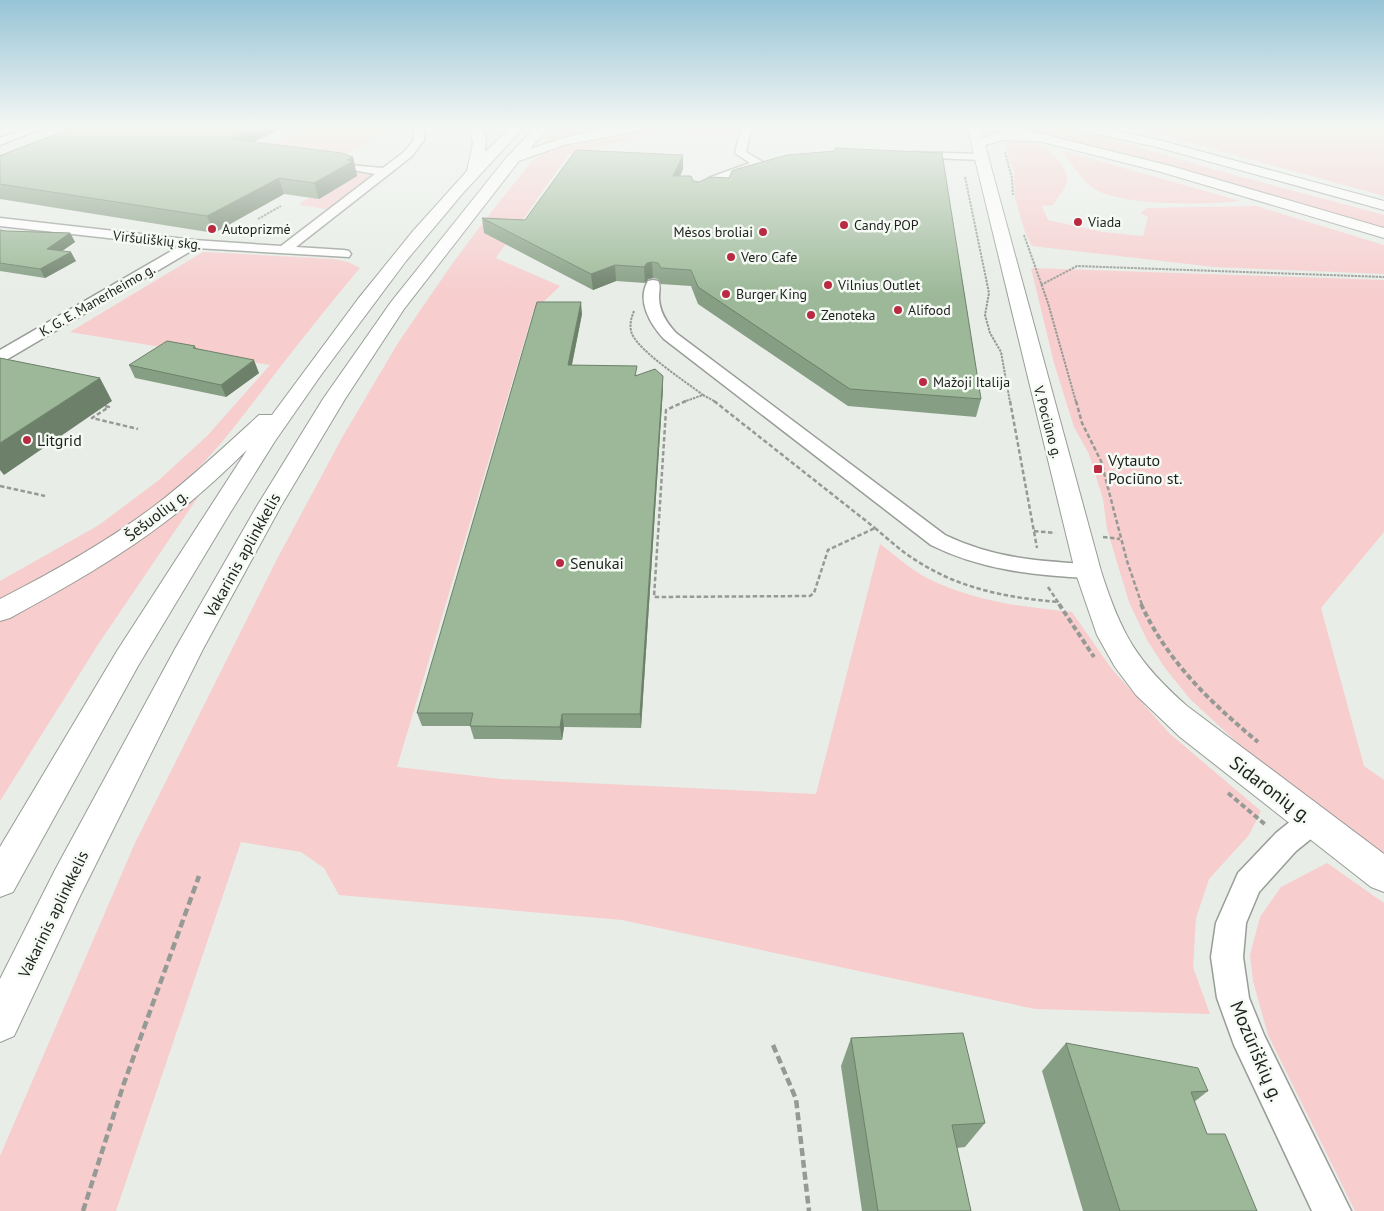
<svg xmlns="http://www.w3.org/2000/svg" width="1384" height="1211" font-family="'PT Sans',sans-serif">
<rect width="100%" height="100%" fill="#e8ede7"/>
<g fill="#f7cdce">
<path d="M311,126H397L333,161L260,151Z"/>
<path d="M559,126H621L542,144Z"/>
<path d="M659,126H738L740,129L737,136L661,131L568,155L496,258L560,286L533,312L397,767L501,779L816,794L880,544C895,555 910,569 927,578C972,601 1022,607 1072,612L1111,668L1170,734L1261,811L1249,835L1209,879L1196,918L1193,967L1210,1014L1035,1009L622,920L339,895L324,868L301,852L241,842L116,1211H0V1156L135,843L276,561L343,436L398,343L452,264L485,220L532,161L552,148L564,144Z"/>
<path d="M1010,126H1048L1132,145L1216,170L1384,215V229Z"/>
<path d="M1129,126H1384V196Z"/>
<path d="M1010,140C1034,140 1047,145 1061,164C1065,169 1068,174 1067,182C1066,189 1057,198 1053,205L1042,206L1048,220L1103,232L1143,236L1148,217L1140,213L1147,208L1256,206L1384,245V274L1214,267L1032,246L1025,232L1015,198L1014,173L1004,143Z"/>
<path d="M1061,150L1240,201C1209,205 1117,206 1093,188C1081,179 1070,162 1061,150Z"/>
<path d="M365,171L374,175L333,207L325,209L300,205L302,202L353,172Z"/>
<path d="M203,252L334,259L348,262L360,268C330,303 302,339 274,375C245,413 217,452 181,485C128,534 63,567 0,602V581L99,525L159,480L208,435L270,365L70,332Z"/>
<path d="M1031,268L1384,280V532L1321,608L1364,766L1384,780V854L1241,746L1190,699L1165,668L1147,640L1129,602L1107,529L1103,499L1089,454L1074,427L1054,363Z"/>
<path d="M200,494L99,643L0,801V621L157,527Z"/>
<path d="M1327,863L1384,903V1211H1355L1268,1035L1253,981L1250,955L1260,917L1281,887Z"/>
</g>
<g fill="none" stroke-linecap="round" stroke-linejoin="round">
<g stroke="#989d97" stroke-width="3">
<g id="street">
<path d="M33,126H47L0,145V138Z"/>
<path d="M414,126H424V140L412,156L296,247L344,250L349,251L351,254L349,257L196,248L6,360L0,362V350L180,246L0,226V218L194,240L281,246L375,174L348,169L346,167L348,165L383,168L404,152L414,140Z"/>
<path d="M740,126H750L751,130L746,152L766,164L764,166L719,181L703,194H695L693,191L695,188L711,177L750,163L735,153L741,130Z"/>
<path d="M913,152L982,154L988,157L982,160L909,157L908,155Z"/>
<path d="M653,280L658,281C661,286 659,291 659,297C659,311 666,322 676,333L945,535C993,558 1036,561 1088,564L1096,566L1099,571L1096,576L1088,578C1033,575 981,570 931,545L664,339C651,325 636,301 648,281Z"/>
<path d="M1312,809L1322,812L1326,821L1322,830L1296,851L1259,892L1246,923L1243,957L1249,998L1264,1035L1351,1211H1312L1234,1045L1217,998L1211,957L1216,923L1238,873L1276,833L1302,812Z"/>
</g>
</g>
<g stroke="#989d97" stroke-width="2">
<path id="secondary" d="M967,126H979L983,138L1004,132L1048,134L1054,138L1048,142L1004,140L985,145L1101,571C1121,634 1137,662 1187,706L1384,854V892L1371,887L1180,737L1136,695L1115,667L1097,635L1075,571Z"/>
</g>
<g stroke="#989d97" stroke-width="2">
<g id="primary">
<path d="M989,126H1010L1171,166L1384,228V238L1161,172L991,129Z"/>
<path d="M1071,126H1094L1159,140L1384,201V210L1157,147L1073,129Z"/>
</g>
</g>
<g stroke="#989d97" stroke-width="2">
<g id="highway">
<path d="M469,126H481L486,137L485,152L512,126H525L463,193L406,261L321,375L275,441L230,513L138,666L13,892L0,897V847L117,651L247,450C222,474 197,498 169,519C120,557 65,588 10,618L0,621V599C53,572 105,543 153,507C190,479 224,447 259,415H272L358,299L413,231L467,171L473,143Z"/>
<path d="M537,126H550L530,149C568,135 609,125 649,126L643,130L564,145L519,161L404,309L345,399L281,506L203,649L81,894L14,1036L0,1042V979L55,870L175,649L257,506L323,399L391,302L506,158Z"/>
</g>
</g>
<g stroke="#969a95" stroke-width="2" stroke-dasharray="2.5 1" stroke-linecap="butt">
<path d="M1005,152L1012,178L1013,195"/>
<path d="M965,177L989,293L985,315L990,333L1001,352L1010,402"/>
<path d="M258,219L281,206"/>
<path d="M1024,235L1048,303L1076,402"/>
<path d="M1041,285L1077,266L1384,277"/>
<path d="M634,311C631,318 629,326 632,334C641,353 685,381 703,395"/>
<path d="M683,402L703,395L716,402"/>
</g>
<g stroke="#969a95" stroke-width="2.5" stroke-dasharray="4.5 2.5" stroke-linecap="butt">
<path d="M686,401L666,410L654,597L810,596L814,593L828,550L875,528"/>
<path d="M714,401L875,528"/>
<path d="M1010,401L1037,548"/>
<path d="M1076,401L1082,423L1101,461L1127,561L1142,605"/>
<path d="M105,406L109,407L92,418L138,429"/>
<path d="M0,486L45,496"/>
<path d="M875,528C888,539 902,552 917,561C960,589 1009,598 1059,602"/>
<path d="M1034,531L1055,533"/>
<path d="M1103,537L1120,539"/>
<path d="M1048,587L1060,605"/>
</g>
<g stroke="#969a95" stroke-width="4" stroke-dasharray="5.5 3" stroke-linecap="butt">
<path d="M1059,604L1094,657"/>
<path d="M1141,604C1167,661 1210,702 1258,742"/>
<path d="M1228,793L1267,826"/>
</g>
<g stroke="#969a95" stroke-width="4.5" stroke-dasharray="8 4" stroke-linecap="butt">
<path d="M773,1045L796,1099L809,1211"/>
<path d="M83,1211L123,1086L199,876"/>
</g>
<use href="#street" fill="#fff" fill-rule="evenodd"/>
<use href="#secondary" fill="#fff" fill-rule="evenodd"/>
<use href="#primary" fill="#fff" fill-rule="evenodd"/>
<use href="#highway" fill="#fff" fill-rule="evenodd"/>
</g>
<g fill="#869e83">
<path d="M77,126H287L254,142L353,157L357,176L319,199L284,194L214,233L0,199V155Z"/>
<path d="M683,169L680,176L693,181L981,399L976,417L848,406L698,304L691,286L661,284L658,279L653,278L648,279L645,283L616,281L593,290L484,233L482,218L525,220Z"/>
<path d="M0,230L6,231L70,233L75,242L62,251L76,261L45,278L0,271Z"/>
<path d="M582,314L572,365L637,375L663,388L641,728L564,727L562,740L504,739H474L470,726H422L417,713Z"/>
<path d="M195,346L196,348L259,373L226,397L135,378L129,365Z"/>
<path d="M851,1038L985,1123L965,1147L957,1148L971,1211H862L841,1066Z"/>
<path d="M1066,1043L1208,1091L1194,1102L1207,1134L1257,1211H1083L1042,1071Z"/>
</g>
<g fill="#6d816a">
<path d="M0,126H8L0,129Z"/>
<path d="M251,126H287L251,143L231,139L241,131Z"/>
<path d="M683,155V169L674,190L673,176Z"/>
<path d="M353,157L357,176L319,199L314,183L347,160Z"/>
<path d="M279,178L284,194L214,233L207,216Z"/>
<path d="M70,233L75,242L52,258L47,249Z"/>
<path d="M71,252L76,261L45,278L40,269Z"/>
<path d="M652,262L653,278L648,279L645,283L644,267L647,263Z"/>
<path d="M615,265L616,281L593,290L591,274Z"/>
<path d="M581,302L582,314L569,378L568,365Z"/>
<path d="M254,360L259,373L226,397L221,385Z"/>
<path d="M663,376V388L641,728L640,714Z"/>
<path d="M100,378L112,401L4,475L0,470V443Z"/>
<path d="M562,714L564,727L562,740L560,727Z"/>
</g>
<g fill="#9cb898" stroke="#6d816a">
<path d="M77,126H251L241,131H247L231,139L341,153L353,157L347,160L353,161L314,183L279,178L207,216L0,184V156Z"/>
<path d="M835,148L942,153L981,399L850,389L698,287L691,270L661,268L658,263L652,262L647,263L644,267L615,265L591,274L482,218L525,220L576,150L683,155L673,176H691L693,181L699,182L710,177L729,178L732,171L737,169L787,155L835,151Z"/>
<path d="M0,230L6,231L70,233L47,249L71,252L40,269L0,263Z"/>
<path d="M537,302H581L568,365L637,366L635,376L655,369L663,376L640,714H562L560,727L470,726L473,713H417Z"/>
<path d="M167,341L195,346L193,348L254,360L221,385L129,365Z"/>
<path d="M0,358L100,378L0,443Z"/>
<path d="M963,1033L985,1123L952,1125L971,1211H878L851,1038Z"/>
<path d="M1066,1043L1198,1068L1208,1091L1191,1092L1207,1134H1225L1257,1211H1120Z"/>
</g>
<linearGradient id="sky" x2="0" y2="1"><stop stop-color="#97c4d6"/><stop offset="0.43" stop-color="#f5f7f4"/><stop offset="1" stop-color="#f5f7f4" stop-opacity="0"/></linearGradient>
<rect width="1384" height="295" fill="url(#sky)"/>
<g fill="#bb2a43" stroke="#f5fbf4" stroke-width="2">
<circle cx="1078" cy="222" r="5"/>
<circle cx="844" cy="225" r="5"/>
<circle cx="212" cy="229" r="5"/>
<circle cx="763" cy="232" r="5"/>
<circle cx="731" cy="257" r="5"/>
<circle cx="828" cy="285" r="5"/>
<circle cx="726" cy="294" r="5"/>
<circle cx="898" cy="310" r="5"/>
<circle cx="811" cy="315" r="5"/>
<circle cx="923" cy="382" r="5"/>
<circle cx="27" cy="440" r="5"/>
<rect x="1093" y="464" width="10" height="10" rx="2.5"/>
<circle cx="560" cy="563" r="5"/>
</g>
<g text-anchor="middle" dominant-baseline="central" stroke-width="5" stroke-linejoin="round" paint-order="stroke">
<g font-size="14" fill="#1e201d" stroke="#f5fbf4" text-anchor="start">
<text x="1088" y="222">Viada</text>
<text x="854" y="225">Candy POP</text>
<text x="222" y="229">Autoprizmė</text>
<text x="753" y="232" text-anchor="end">Mėsos broliai</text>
<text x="741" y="257">Vero Cafe</text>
<text x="838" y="285">Vilnius Outlet</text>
<text x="736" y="294">Burger King</text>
<text x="908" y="310">Alifood</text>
<text x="821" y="315">Zenoteka</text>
<text x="933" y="382">Mažoji Italija</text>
</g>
<g font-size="14" fill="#1e201d" stroke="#f5fbf4">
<text transform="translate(157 240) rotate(6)">Viršuliškių skg.</text>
<text transform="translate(97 300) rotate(-30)">K. G. E. Manerheimo g.</text>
<text transform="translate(1048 422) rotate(75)">V. Pociūno g.</text>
</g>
<g font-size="16" fill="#1e201d" stroke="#f5fbf4" text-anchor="start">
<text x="37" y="440">Litgrid</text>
<text x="1108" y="460">Vytauto<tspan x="1108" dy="18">Pociūno st.</tspan></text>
<text x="570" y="563">Senukai</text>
</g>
<g font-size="16" fill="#1e201d" stroke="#f5fbf4">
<text transform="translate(156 515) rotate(-37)">Šešuolių g.</text>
<text transform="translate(242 555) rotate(-61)">Vakarinis aplinkkelis</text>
<text transform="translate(53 914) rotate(-64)">Vakarinis aplinkkelis</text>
</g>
<g font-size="19" fill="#1e201d" stroke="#f5fbf4">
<text transform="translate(1271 789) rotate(37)">Sidaronių g.</text>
<text transform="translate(1257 1051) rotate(67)">Mozūriškių g.</text>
</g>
</g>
</svg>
